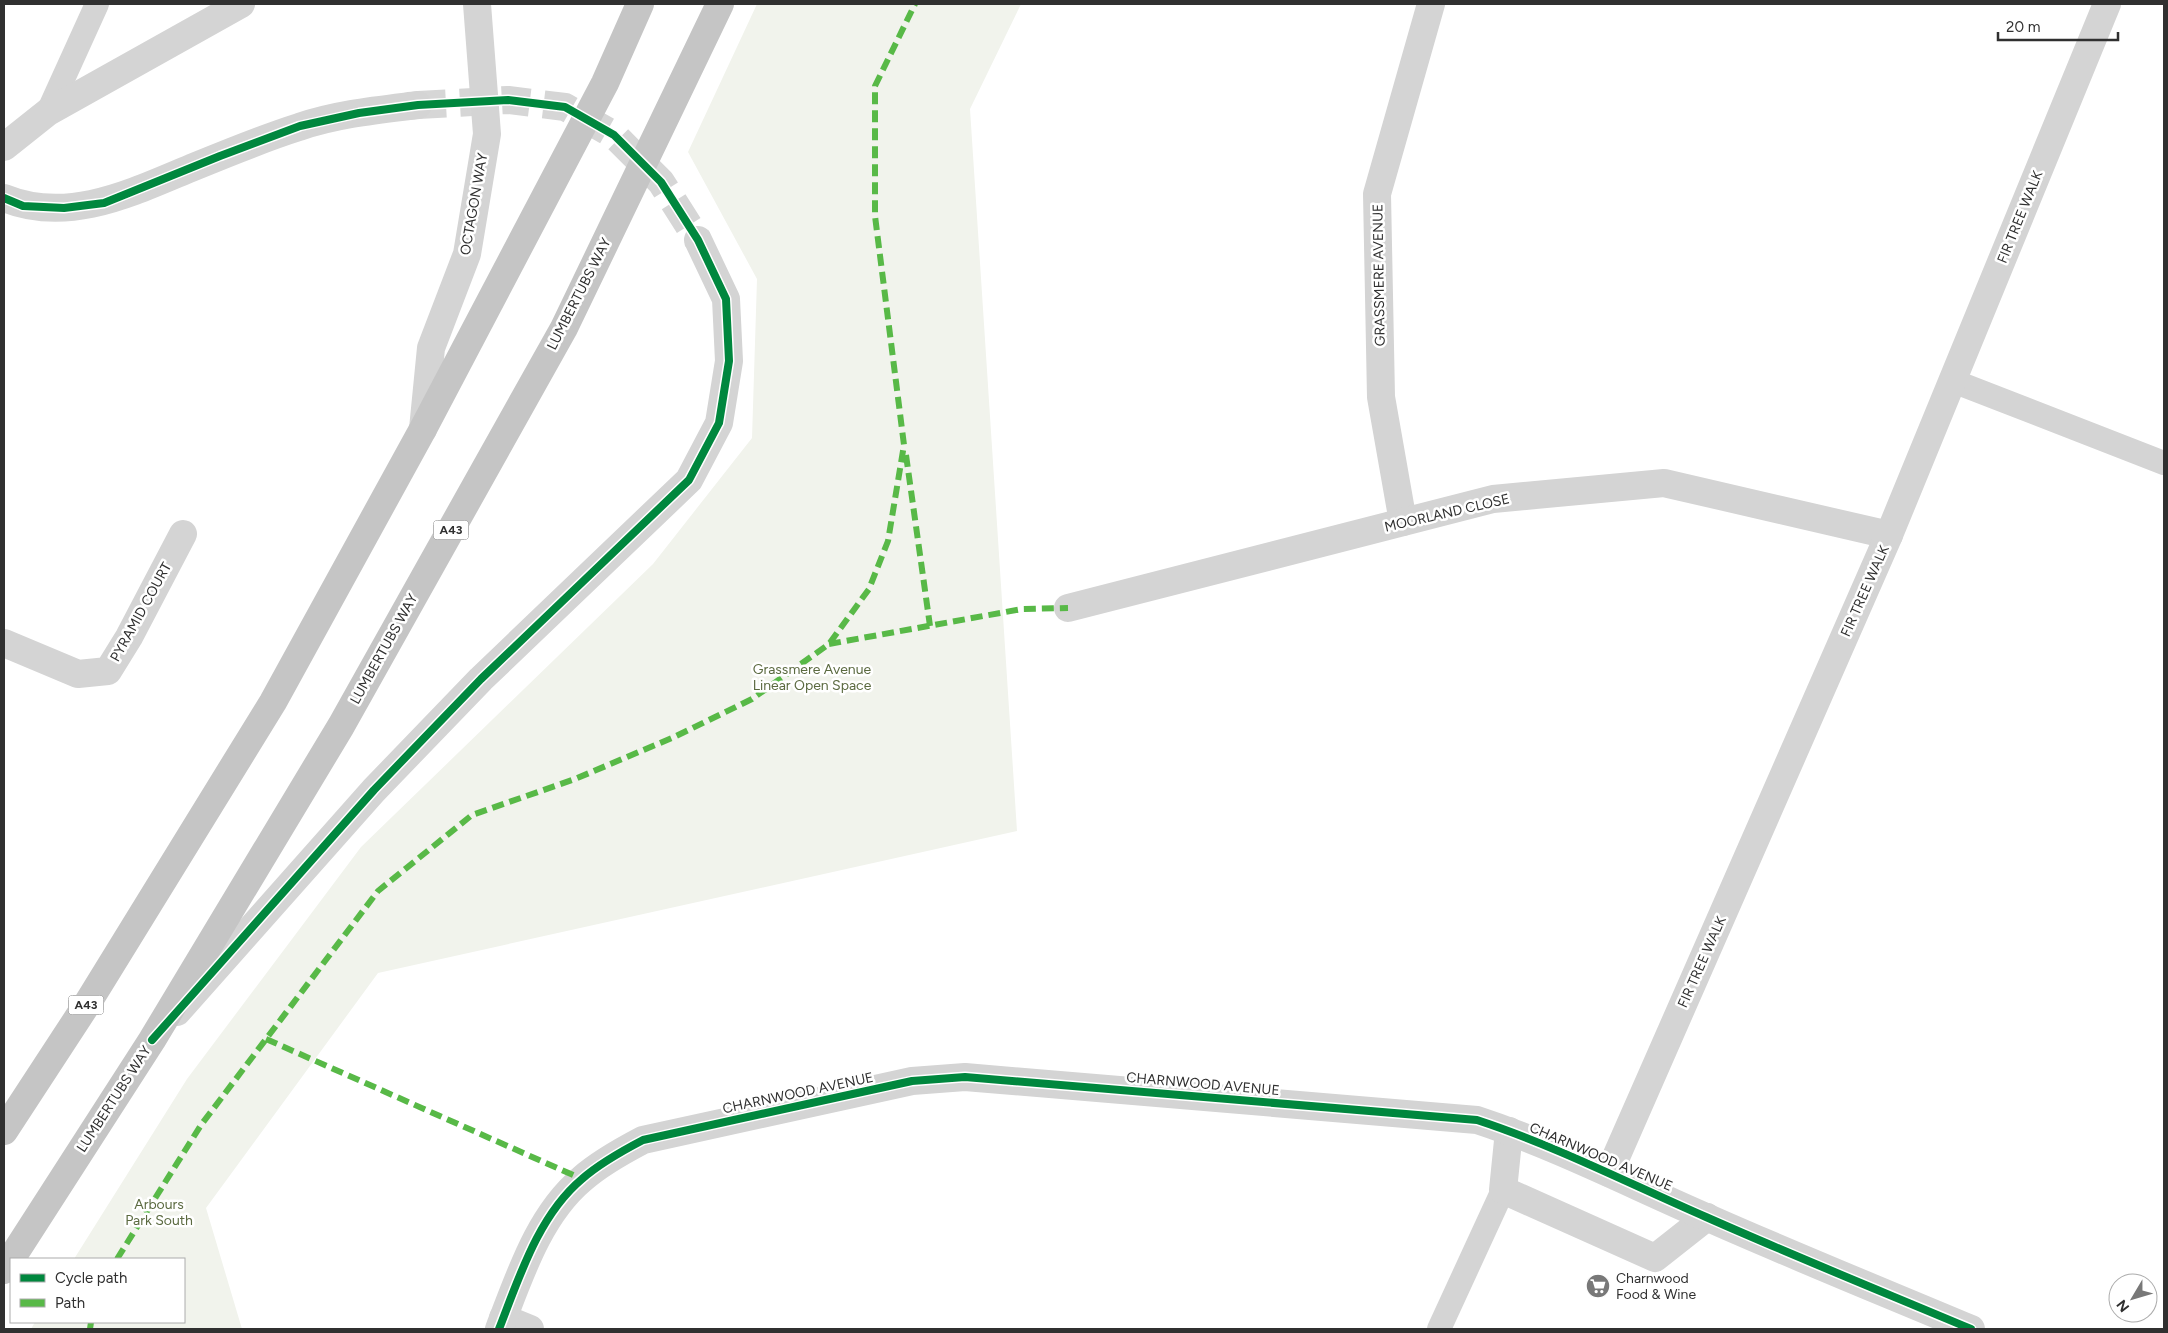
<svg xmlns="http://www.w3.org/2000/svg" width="2168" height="1333" font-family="Figtree,sans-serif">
<rect width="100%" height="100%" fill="#fff"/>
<path fill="#f1f3ec" d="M757,4H1021L970,109L1017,831L378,973L206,1208L242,1329H31L35,1322H184V1259H74L187,1079L361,847L653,564L752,438L757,279L688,152Z"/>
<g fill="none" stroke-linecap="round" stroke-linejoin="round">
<path stroke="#d6d6d6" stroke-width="28" stroke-dasharray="28 14" stroke-linecap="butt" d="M418,105L508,100L565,107L614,135L661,182L698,240"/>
<g stroke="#d4d4d4" stroke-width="24">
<path d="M48,112L97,4"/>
<path d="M1953,381L2164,463"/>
<path d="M1439,1329L1503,1190"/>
</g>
<g stroke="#d4d4d4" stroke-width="28">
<path d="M4,147L48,112L241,4"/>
<path d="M4,198C70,225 135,191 196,166C230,152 264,138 299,127C337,114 378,110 418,105"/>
<path d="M423,429L431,348L467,254L487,134L477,4"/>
<path d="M1403,522L1381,397L1377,194L1431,4"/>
<path d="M1068,608L1493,499L1664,483L1889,535"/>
<path d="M4,643L78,674L108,671L129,637L183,534"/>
<path d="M177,1012L374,790L481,679L689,480L719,423L729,361L726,299L698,240"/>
<path d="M1509,1131L1503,1190L1655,1258L1707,1217"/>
<path d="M1609,1173L1889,535L2107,4"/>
<path d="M503,1318L530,1329"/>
<path d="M499,1329C519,1278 538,1216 582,1179C600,1163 622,1151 643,1140L912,1081L965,1077L1477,1120C1556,1146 1630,1184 1706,1217C1794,1256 1883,1292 1971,1329"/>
</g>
<g stroke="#c5c5c5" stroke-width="28">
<path d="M4,1131L87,1004L273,702L423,429L605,83L640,4"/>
<path d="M4,1270L152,1040L341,726L564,328L720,4"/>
</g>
<g stroke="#58b947" stroke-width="6" stroke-dasharray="12 6" stroke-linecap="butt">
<path d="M906,455L930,626"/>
<path d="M829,644L1022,609L1068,608"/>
<path d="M266,1039L582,1179"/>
<path d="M117,1259L201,1125L378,891L472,815L575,779L672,738L752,699L829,644L869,589L888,541L904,445L875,216V86L915,4"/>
<path d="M90,1329L91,1322"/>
</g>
<g stroke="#fff" stroke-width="11">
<g id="cycleway">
<path d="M4,198L23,206L64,208L104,203L220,156L300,126L359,113L418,105L508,100L565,107L614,135L661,182L698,240L726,299L729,361L719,423L689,480L481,679L374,790L152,1040"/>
<path d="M499,1329C519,1278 538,1216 582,1179C600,1163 622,1151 643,1140L912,1081L965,1077L1477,1120C1556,1146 1630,1184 1706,1217C1794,1256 1883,1292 1971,1329"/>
</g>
</g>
<use href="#cycleway" stroke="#00873e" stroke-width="8"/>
</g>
<defs>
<g id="supermarket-disc" transform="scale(1.25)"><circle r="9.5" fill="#787878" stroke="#fff"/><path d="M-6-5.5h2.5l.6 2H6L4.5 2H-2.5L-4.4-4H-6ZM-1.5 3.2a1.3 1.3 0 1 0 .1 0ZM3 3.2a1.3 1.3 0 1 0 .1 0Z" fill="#fff"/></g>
</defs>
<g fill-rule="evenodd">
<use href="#supermarket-disc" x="1598" y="1286"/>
</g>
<g text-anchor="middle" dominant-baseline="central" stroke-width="5" stroke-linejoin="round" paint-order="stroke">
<g fill="#fff" stroke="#6e6e6e" stroke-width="1">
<rect x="433.5" y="520.5" width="35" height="19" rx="4"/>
<rect x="68.5" y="995.5" width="35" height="19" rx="4"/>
</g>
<g font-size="12" font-weight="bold" fill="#303030">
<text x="451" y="530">A43</text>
<text x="86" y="1005">A43</text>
</g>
<g font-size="14" fill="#303030" stroke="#fff">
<text transform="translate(474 204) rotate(-80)">OCTAGON WAY</text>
<text transform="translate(2020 217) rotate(-68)">FIR TREE WALK</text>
<text transform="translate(1379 275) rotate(-91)">GRASSMERE AVENUE</text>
<text transform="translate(579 294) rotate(-63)">LUMBERTUBS WAY</text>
<text transform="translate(1447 513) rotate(-13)">MOORLAND CLOSE</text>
<text transform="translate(1865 591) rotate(-66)">FIR TREE WALK</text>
<text transform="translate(141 612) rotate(-61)">PYRAMID COURT</text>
<text transform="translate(384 649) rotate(-61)">LUMBERTUBS WAY</text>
<text transform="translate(1702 962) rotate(-66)">FIR TREE WALK</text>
<text transform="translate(1203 1084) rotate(5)">CHARNWOOD AVENUE</text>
<text transform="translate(798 1093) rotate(-12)">CHARNWOOD AVENUE</text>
<text transform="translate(114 1099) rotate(-57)">LUMBERTUBS WAY</text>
<text transform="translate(1601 1157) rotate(23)">CHARNWOOD AVENUE</text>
</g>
<g font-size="14" fill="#5b6a40" stroke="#fff">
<text x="812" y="669">Grassmere Avenue<tspan x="812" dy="16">Linear Open Space</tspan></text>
<text x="159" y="1204">Arbours<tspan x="159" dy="16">Park South</tspan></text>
</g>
<g font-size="14" fill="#303030" stroke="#fff" text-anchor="start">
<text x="1616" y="1278">Charnwood<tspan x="1616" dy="16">Food &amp; Wine</tspan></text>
</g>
</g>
<rect width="2168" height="1333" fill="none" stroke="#303030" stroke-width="10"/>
<rect x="10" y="1258" width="175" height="65" fill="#ffffff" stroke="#acacac"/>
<rect x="20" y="1274" width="25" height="8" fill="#00873e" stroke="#acacac"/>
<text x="55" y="1283" font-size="15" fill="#303030">Cycle path</text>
<rect x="20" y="1299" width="25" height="8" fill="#58b947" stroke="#acacac"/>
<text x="55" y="1308" font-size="15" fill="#303030">Path</text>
<g transform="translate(2133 1298) rotate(232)"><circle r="24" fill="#ffffff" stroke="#acacac"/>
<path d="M0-4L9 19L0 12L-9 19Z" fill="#787878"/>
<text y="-8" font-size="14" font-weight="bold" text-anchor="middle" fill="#303030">N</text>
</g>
<path d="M1998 32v8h120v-8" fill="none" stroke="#303030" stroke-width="2.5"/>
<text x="2006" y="32" font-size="15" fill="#303030" stroke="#ffffff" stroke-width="4" paint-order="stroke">20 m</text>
</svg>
